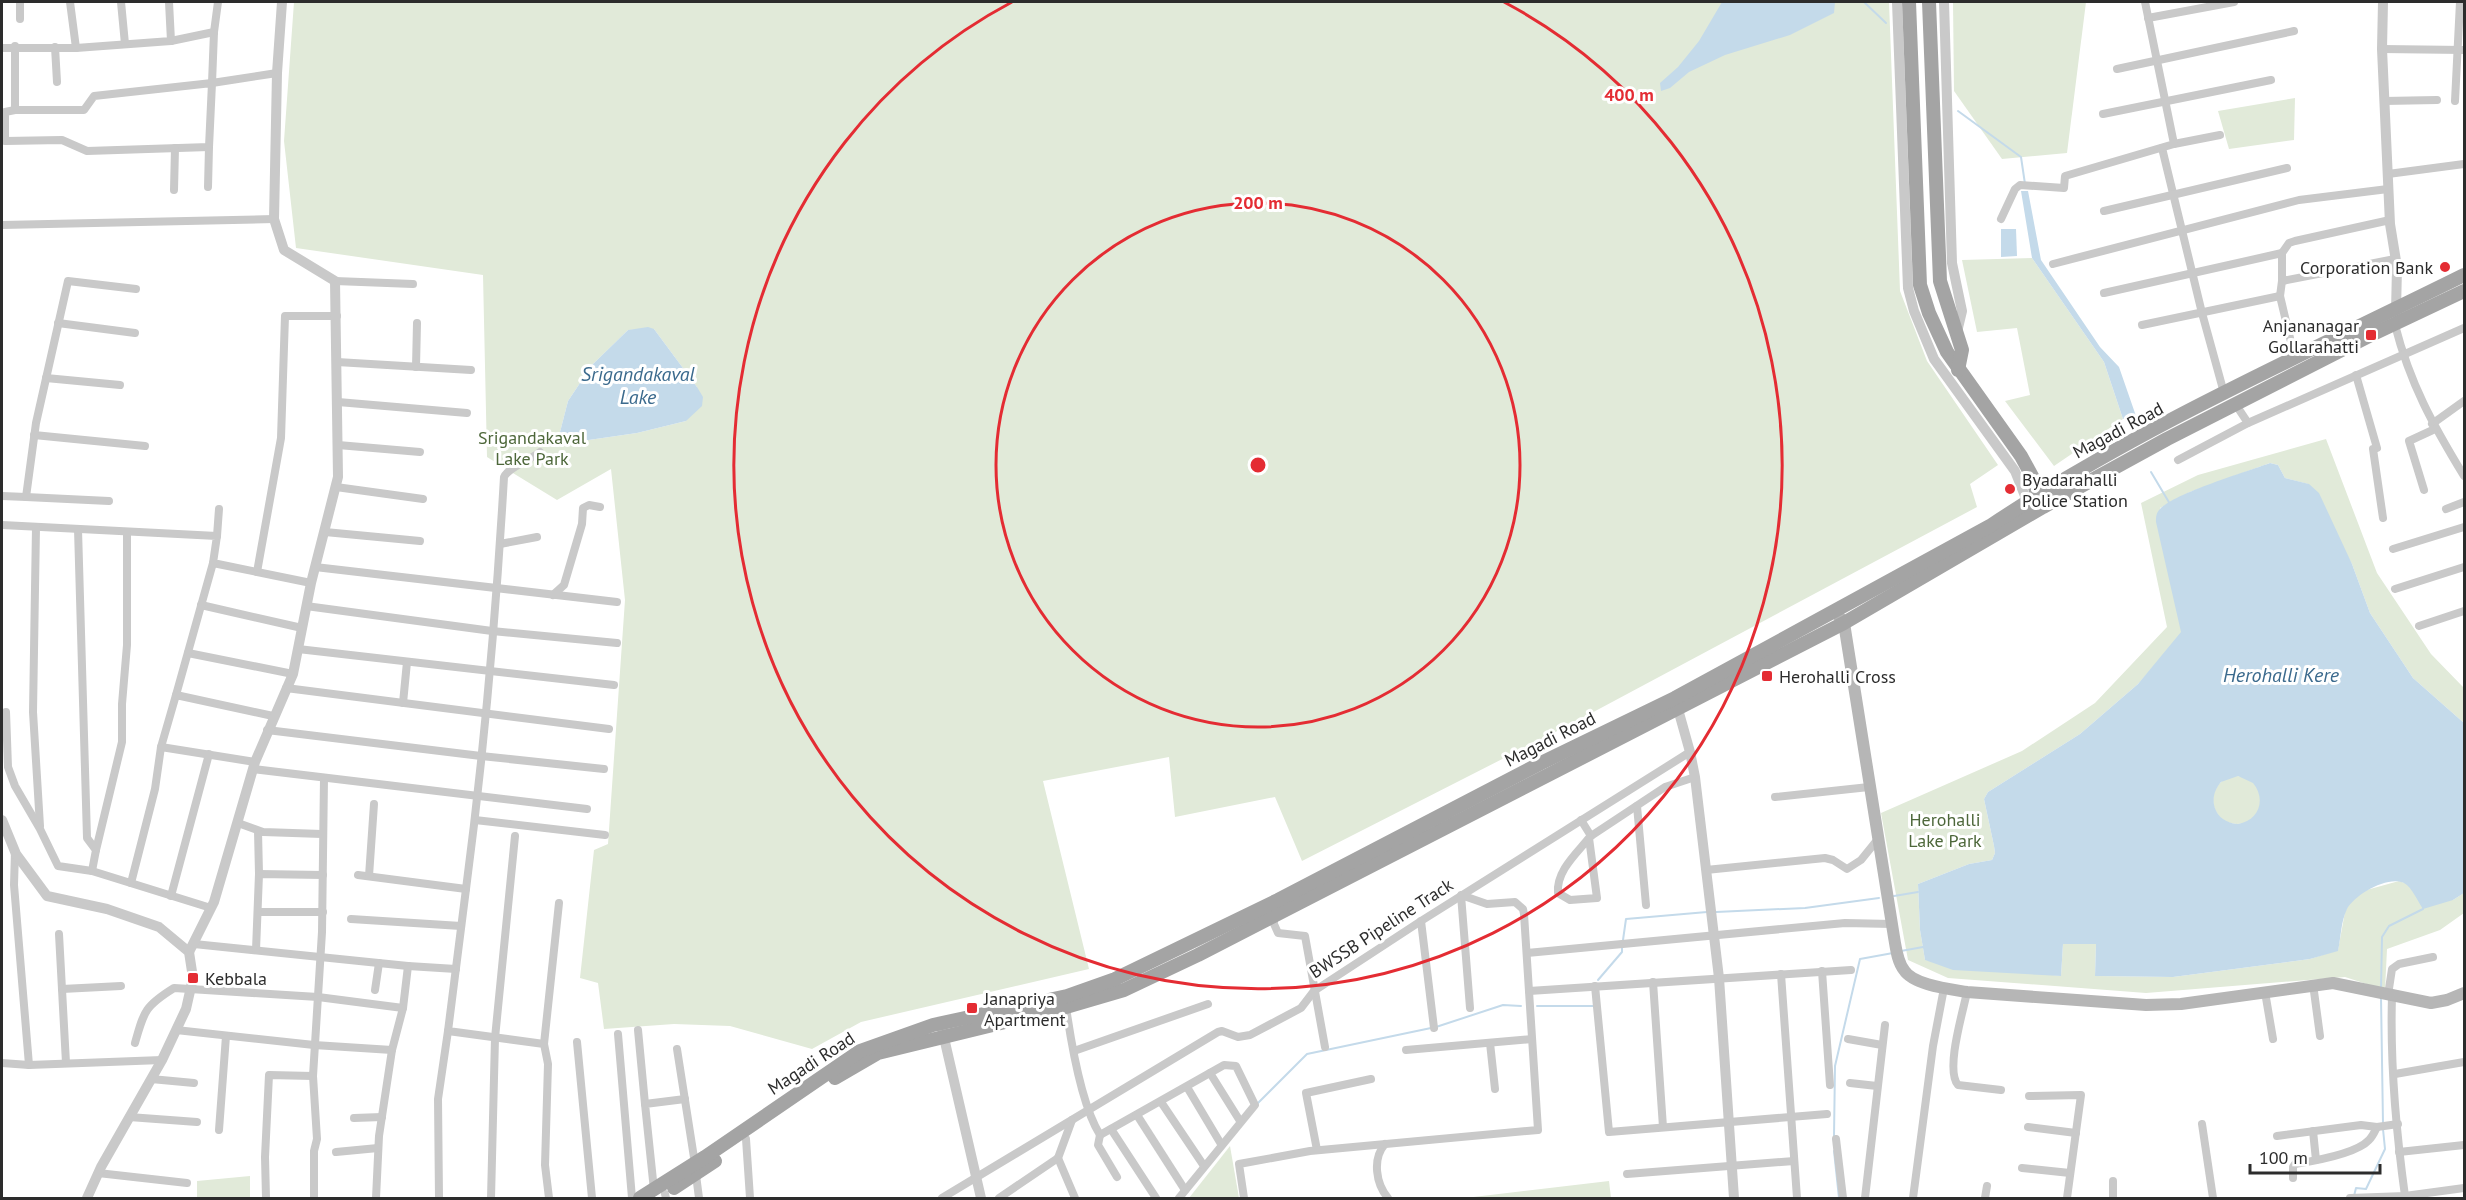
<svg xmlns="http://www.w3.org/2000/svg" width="2466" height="1200" font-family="'PT Sans',sans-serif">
<rect width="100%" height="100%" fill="#fff"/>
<g fill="#e1ead9" fill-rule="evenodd">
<path d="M294,2H1889L1900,291L1927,361L1998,465L1970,484L1977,507L1571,724L1302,861L1275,797L1175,817L1169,757L1043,781L1089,969L861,1022L812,1049L730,1026L674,1024L604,1029L598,983L580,978L594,850L608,844L625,600L611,469L557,500L487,457L483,275L296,248L284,141ZM654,329L697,387L686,421L637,433L568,443L560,432L568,401L592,365L628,330Z"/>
<path d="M1953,2H2086L2067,153L2002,159L1954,91Z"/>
<path d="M2295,98L2294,140L2229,149L2218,111Z"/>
<path d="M2032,258L2104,362L2123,419L2054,466L2005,401L2030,395L2017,328L1977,332L1962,260Z"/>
<path d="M2326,439L2377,573L2431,654L2464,688V723L2413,678L2370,613L2352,564L2308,484L2285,478L2278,465L2270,463L2190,492L2160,508L2182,632L2178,639L2138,684L2080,734L1988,792L1984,799L1994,846L1995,853L1992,860L1969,864L1918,884L1920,930L1925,960L2061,976L2063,944H2096L2095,976L2173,977L2310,959L2338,950L2345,912L2351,900L2363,891L2399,881L2453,900L2464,893V913L2440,930L2387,949L2385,990L2345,977L2146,993L1948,978L1908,960L1881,813L2022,751L2095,703L2167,627L2141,503L2198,475Z"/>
<circle cx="2237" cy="800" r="24"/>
<path d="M1230,1146L1239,1198H1189Z"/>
<path d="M250,1176V1198H197V1181Z"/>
<path d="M1609,1181L1611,1198H1465Z"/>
</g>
<g fill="#c4daea" fill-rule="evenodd">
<path d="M1722,2H1835L1834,13L1790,35L1725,55L1689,72L1670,88L1661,91L1660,83L1678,67L1699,41Z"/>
<path d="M2021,191H2028L2041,260L2100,347L2119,367L2136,416L2123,419L2104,362L2032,258Z"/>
<path d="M2001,229H2016L2017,256L2001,257Z"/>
<path d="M648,327L654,329L697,387L703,397L702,406L686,421L637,433L568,443L560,432L568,401L592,365L628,330Z"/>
<path d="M2270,463L2278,465L2285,478L2309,484L2319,493L2352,564L2370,613L2413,678L2464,723V893L2453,900L2423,909C2418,902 2412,887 2404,883C2388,875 2354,895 2347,909C2341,921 2341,937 2338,951L2310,959L2173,977L2095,976L2096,944H2063L2061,976L1953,970L1925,960L1920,930L1918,884L1969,864L1992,860L1995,853L1994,846L1984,799L1988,792L2080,734L2138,684L2181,632L2156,522C2156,517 2156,513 2160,509C2175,493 2246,472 2270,463ZM2238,776L2253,783C2267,800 2258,821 2238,824C2215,823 2206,799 2221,782Z"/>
</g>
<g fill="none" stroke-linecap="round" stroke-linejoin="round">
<g stroke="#c4daea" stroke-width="2">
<path d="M1864,2L1886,23"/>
<path d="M1958,111L2021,157L2025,184"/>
<path d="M2151,472L2170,504"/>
<path d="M1894,896L1918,892"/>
<path d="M1716,912L1805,908L1879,898"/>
<path d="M1623,940L1626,919L1707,912"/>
<path d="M1901,951L1923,947"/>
<path d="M1598,980L1622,952V946"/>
<path d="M2381,989L2382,937L2389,926L2423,909V906"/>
<path d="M2381,997L2383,1124"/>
<path d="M1537,1006H1594"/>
<path d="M1436,1027L1503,1005L1521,1006"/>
<path d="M1256,1105L1307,1054L1431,1028"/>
<path d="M1834,1136L1835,1066L1860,959L1893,953"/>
<path d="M1834,1151L1839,1198"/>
<path d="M2354,1196L2356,1188L2366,1189L2385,1149L2383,1129"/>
</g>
<g stroke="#c9c9c9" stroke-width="8">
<path d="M20,2V19"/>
<path d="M70,2L76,48L171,41L169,2"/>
<path d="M121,2L125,44"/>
<path d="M218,2L214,32L212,83L277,73"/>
<path d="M2148,18L2234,2"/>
<path d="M171,41L214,32"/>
<path d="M55,47L57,82"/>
<path d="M2,48H76"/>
<path d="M2382,49L2464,50"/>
<path d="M2117,69L2294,31"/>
<path d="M212,83L209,147L87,151L62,140L5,141V112L15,110H84L94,96Z"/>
<path d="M2384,101L2437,100"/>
<path d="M2455,101L2460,2"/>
<path d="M15,110V46"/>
<path d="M2103,114L2271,80"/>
<path d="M2174,144L2220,135"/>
<path d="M2162,148L2202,313L2224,393"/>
<path d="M2388,174L2464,164"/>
<path d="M208,187L209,147"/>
<path d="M174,190L175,148"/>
<path d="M2104,211L2287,168"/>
<path d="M2001,219L2015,189L2020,185L2064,188L2065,176L2174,144L2145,2"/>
<path d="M2,225L274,219"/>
<path d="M2053,264L2299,200L2388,189"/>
<path d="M335,281L413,284"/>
<path d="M2282,281L2395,259"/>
<path d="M2104,293L2282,253"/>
<path d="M58,323L135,333"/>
<path d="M2142,325L2280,296"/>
<path d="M2395,325C2410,384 2433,425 2464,476"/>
<path d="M2295,359L2280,296L2282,281V253L2289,243L2295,241L2390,220"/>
<path d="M337,362L471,370"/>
<path d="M416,367L417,323"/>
<path d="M2356,375L2377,448L2373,449L2383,518"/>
<path d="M46,378L120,385"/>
<path d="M338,402L467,413"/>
<path d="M2236,405L2248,423"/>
<path d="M2432,424L2464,401"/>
<path d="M34,435L145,446"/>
<path d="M338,445L420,452"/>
<path d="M2178,460L2248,423L2464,328"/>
<path d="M336,487L423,499"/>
<path d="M2424,490L2409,441L2435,429"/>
<path d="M2,496L26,497"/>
<path d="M109,501L26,497L36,423L68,281L136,289"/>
<path d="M2446,509L2464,502"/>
<path d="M2,525L217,536L213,563L311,583"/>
<path d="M36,527L33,712L40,826"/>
<path d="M325,532L420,541"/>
<path d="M217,536L219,509"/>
<path d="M500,544L537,537"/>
<path d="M2393,549L2464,527"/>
<path d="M315,567L617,602"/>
<path d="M257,572L281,438L285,316H337"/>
<path d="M2395,589L2464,567"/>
<path d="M553,595L564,585L582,524L583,508L589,505L600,507"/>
<path d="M201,605L302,628"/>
<path d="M306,606L492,631L617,643"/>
<path d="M2419,626L2464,611"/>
<path d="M298,649L614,685"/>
<path d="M188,653L293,674"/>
<path d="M286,688L609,729"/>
<path d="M176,695L213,563"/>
<path d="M403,703L407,662"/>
<path d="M6,712L8,767L15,786L40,829L58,866L92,871L96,850L87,838L78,529"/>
<path d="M267,730L481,756L604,769"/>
<path d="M161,747L176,695L273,716"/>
<path d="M253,769L587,809"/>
<path d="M1775,797L1869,787"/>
<path d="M1637,806L1646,905"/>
<path d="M475,820L605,835"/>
<path d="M1581,820L1591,836"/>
<path d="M238,823L263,832L322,834"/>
<path d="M258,831L259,874"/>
<path d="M1589,838C1577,853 1556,871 1558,893L1570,900L1597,898L1589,838L1591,836L1665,787L1695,777"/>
<path d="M96,850L122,742V704L127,645V532"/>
<path d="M15,851L14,885L29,1065"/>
<path d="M1706,870L1825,858L1833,860L1847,869L1861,860L1878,839"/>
<path d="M92,871L211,908"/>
<path d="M358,875L466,889L448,1031L544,1044L548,1064L545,1165L549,1198"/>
<path d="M369,876L374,804"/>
<path d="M131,883L155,789L161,747L255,762"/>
<path d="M466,889C484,752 496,615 504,477C508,468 530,460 540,452"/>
<path d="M171,896L209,754"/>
<path d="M258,912H323"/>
<path d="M1274,915V924L1278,933L1305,936L1325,1047"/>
<path d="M351,919L461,926"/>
<path d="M1421,921L1434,1028"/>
<path d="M59,934L66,1063"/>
<path d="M194,944L408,966"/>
<path d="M256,950L259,874L323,875"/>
<path d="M1527,953L1845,923L1892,924"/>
<path d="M1822,971L1830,1085"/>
<path d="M1781,974L1797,1198"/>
<path d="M1653,982L1663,1127"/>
<path d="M2313,984L2320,1036"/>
<path d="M1595,986L1609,1132L1827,1114"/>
<path d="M62,989L121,986"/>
<path d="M375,990L379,963"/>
<path d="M1529,991L1851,970"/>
<path d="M1967,992C1963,1012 1945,1070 1958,1085L2001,1090"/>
<path d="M2265,992L2273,1039"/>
<path d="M2388,995L2392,969L2399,964L2433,957"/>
<path d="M1066,1007C1071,1042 1082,1106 1100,1135L1224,1065L1236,1066L1255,1105L1179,1198"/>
<path d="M176,1030L314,1045L392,1050L379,1136L376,1198"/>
<path d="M638,1030L645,1104"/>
<path d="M618,1034L632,1198"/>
<path d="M1848,1039L1882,1045"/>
<path d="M577,1042L592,1198"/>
<path d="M135,1043C144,1011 145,1006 174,988L318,997L403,1008L408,966L456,969"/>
<path d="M1490,1043L1495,1089"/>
<path d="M544,1044L559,903"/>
<path d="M677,1049L695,1164"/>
<path d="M392,1050L403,1008"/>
<path d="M1406,1050L1532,1039"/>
<path d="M1074,1051L1208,1004"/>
<path d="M2,1063L29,1065L162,1060"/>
<path d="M1210,1073L1240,1121"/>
<path d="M2395,1074L2464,1062"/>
<path d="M313,1076L317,1139L314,1151V1198"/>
<path d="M151,1079L194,1083"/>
<path d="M1850,1083L1877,1086"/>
<path d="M1187,1087L1221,1144"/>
<path d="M2029,1096L2081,1095L2067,1198"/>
<path d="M1161,1102L1204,1166"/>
<path d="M1137,1115L1185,1190"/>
<path d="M129,1117L197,1122"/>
<path d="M354,1118L382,1117"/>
<path d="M2202,1124L2213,1198"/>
<path d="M2028,1127L2076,1133"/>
<path d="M1111,1129L1156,1198"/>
<path d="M219,1130L226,1036"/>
<path d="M2313,1131L2316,1160"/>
<path d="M1100,1135L1098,1145L1117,1177"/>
<path d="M2277,1136L2361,1125L2377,1127"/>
<path d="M746,1139L750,1198"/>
<path d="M1836,1139L1843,1198"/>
<path d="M1385,1144C1372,1159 1376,1184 1388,1198"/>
<path d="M1317,1150L1306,1093L1371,1079"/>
<path d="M336,1152L378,1148"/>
<path d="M2399,1152L2464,1145"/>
<path d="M1058,1158L1075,1198"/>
<path d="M2022,1168L2070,1173"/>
<path d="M98,1173L187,1183"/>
<path d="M1627,1174L1794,1161"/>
<path d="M696,1175L699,1198"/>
<path d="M2293,1178V1167L2295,1164C2314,1161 2356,1154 2369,1140C2373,1136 2375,1131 2377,1127L2398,1124"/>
<path d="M654,1190L645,1104L685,1099"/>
<path d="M665,1194L666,1198"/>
<path d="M2405,1196L2464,1188"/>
<path d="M266,1198L265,1157L269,1075L313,1076L322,932L324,778"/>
<path d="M439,1198L438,1099L448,1031"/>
<path d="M491,1198L495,1038L515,836"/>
<path d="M942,1198L1218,1032L1222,1031L1238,1037L1250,1035L1301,1008L1314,991L1421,921L1690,752"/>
<path d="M999,1198L1058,1158L1072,1120"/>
<path d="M1244,1198L1239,1164L1310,1151L1538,1130L1524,914L1523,909L1515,902L1487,904L1461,895L1470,1008"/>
<path d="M1865,1198L1885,1025"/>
<path d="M1913,1198L1933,1046L1944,988"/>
<path d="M1985,1198L1987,1186"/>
<path d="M2113,1198V1181"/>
<path d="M2350,1198L2405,1196C2396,1131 2390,1061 2392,996"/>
</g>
<g stroke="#c9c9c9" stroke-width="10">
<path d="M1897,2L1908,288L1914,311L1934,359L2015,471L2027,501"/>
<path d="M1944,2L1952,263L1962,311L1957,332"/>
<path d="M2383,2L2382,49L2390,224L2397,267L2396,312"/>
<path d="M1676,702L1690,752L1695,777L1719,978L1734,1198"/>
<path d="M2,820L16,854L47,896L107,909L159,927L189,952L193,978L186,1009L162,1060L101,1167L87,1198"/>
<path d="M189,952L214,902L255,762L293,674L311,583L338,477L335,281L284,250L274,219L277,73L282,2"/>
<path d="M942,1029L981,1198"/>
</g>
<path stroke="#b6b6b6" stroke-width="12" d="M1835,611L1844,623L1894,937C1896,948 1897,961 1904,970C1913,985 1950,989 1967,992L2146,1005L2181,1004L2333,983L2431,1003L2447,1000L2464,993"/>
<g stroke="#a4a4a4" stroke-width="14">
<path d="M1909,2L1920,285L1929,313L1947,352L2021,456L2033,478L2037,496L2041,503"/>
<path d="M1929,2L1940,281L1962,350L1958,370"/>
<path d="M835,1078L878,1053L1066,1007L1124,990L1198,955L1844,623L2043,507L2167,439L2371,335L2464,291"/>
<path d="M674,1188L715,1161"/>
<path d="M640,1198L705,1157L860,1051L933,1025L1067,996L1115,979L1278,900L1541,763L1675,698L1990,526C2139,427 2305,354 2464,275"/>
</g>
</g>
<g fill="none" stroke="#e42c33" stroke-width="3">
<circle cx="1258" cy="465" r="262"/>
<path d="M1504 2A524 524 0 1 1 1012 2"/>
</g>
<g fill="#e42c33" stroke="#fff" stroke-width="2">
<circle cx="2445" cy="267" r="6"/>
<rect x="2365" y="329" width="12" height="12" rx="3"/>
<circle cx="2010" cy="489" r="6"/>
<rect x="1761" y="670" width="12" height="12" rx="3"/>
<rect x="187" y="972" width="12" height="12" rx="3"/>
<rect x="966" y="1002" width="12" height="12" rx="3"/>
</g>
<g text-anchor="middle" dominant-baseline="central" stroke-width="6" stroke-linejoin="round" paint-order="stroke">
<g font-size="18" fill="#2c2c2c" stroke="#fff" text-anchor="start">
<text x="2433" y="267" text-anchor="end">Corporation Bank</text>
<text x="2359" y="325" text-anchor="end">Anjananagar<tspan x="2359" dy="21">Gollarahatti</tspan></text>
<text x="2022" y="479">Byadarahalli<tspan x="2022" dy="21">Police Station</tspan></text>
<text x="1779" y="676">Herohalli Cross</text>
<text x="205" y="978">Kebbala</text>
<text x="984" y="998">Janapriya<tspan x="984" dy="21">Apartment</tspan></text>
</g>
<g font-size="18" fill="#2c2c2c" stroke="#fff">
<text transform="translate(2118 430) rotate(-28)">Magadi Road</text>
<text transform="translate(1550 739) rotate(-27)">Magadi Road</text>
<text transform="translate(1381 928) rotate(-33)">BWSSB Pipeline Track</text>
<text transform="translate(811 1063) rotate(-33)">Magadi Road</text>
</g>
<g font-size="18" fill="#4d673a" stroke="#fff">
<text x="532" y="437">Srigandakaval<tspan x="532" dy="21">Lake Park</tspan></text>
<text x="1945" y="819">Herohalli<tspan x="1945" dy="21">Lake Park</tspan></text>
</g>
<g font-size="20" font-style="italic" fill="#3b6a8d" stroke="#fff">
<text x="638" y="374">Srigandakaval<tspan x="638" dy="23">Lake</tspan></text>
<text x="2281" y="675">Herohalli Kere</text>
</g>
</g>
<circle cx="1258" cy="465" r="9" fill="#e42c33" stroke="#fff" stroke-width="3"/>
<g font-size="18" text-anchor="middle" font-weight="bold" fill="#e42c33" stroke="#fff" stroke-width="6" stroke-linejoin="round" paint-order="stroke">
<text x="1629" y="101">400 m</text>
<text x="1258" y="209">200 m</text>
</g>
<rect width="2466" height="1200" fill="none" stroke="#2c2c2c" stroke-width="6"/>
<path d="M2250 1164v9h130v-9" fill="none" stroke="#2c2c2c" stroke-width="3"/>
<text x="2259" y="1164" font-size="18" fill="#2c2c2c" stroke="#ffffff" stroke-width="4.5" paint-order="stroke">100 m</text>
</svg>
